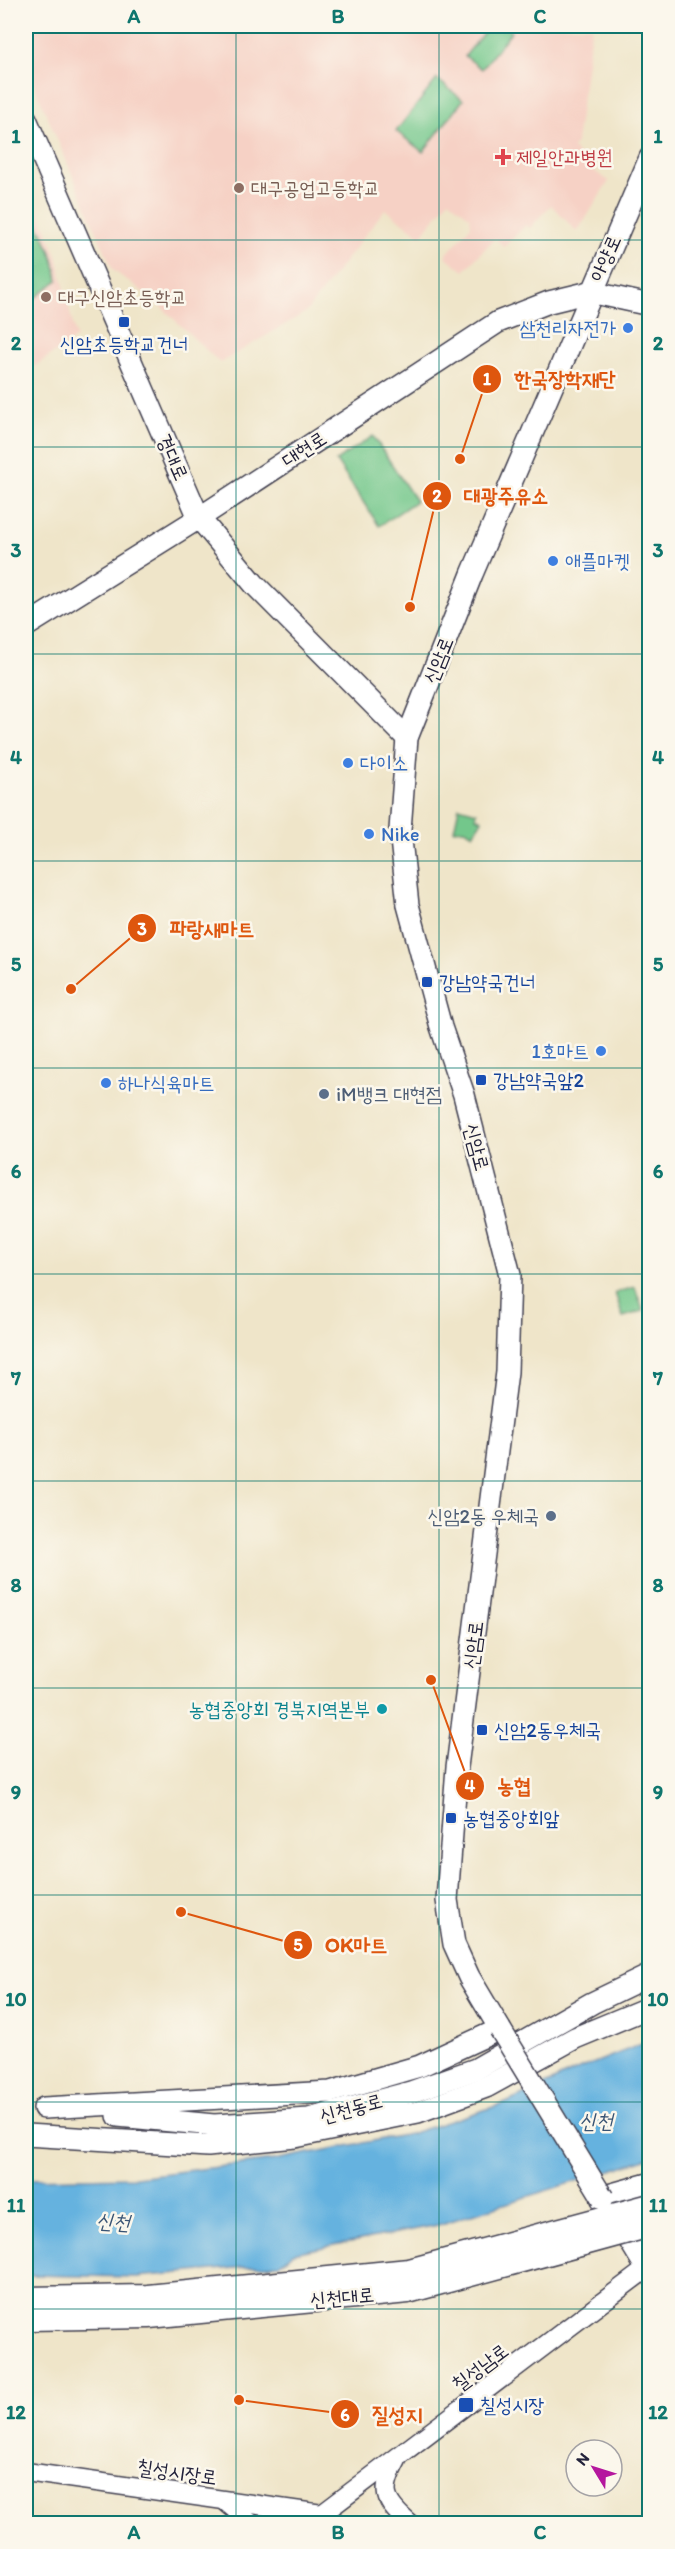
<svg xmlns="http://www.w3.org/2000/svg" width="675" height="2549" font-family="Itim,'Poor Story',sans-serif">
<rect width="100%" height="100%" fill="#fbf7ec"/>
<filter id="ink" filterUnits="userSpaceOnUse"><feTurbulence type="fractalNoise" baseFrequency=".0167" numOctaves="2"/><feDisplacementMap in="SourceGraphic" scale="12" xChannelSelector="R" yChannelSelector="G"/><feConvolveMatrix kernelMatrix="1 2 1 2 8 2 1 2 1" color-interpolation-filters="sRGB"/></filter>
<filter id="wash" filterUnits="userSpaceOnUse"><feTurbulence type="fractalNoise" baseFrequency=".008" numOctaves="4" result="noise"/><feDisplacementMap in="SourceGraphic" scale="24" xChannelSelector="R" yChannelSelector="G"/><feGaussianBlur stdDeviation="1.35" result="paint"/><feColorMatrix in="noise" values="0 0 0 0 0 0 0 0 0 0 0 0 0 0 0 0 0 1.4 0 .05"/><feComposite in="paint" operator="in"/></filter>
<g filter="url(#wash)">
<rect width="100%" height="100%" fill="#efe5c9"/>
<g fill="#f6d1c5">
<path d="M26,26H592L576,143L573,148L588,167L609,181L577,232L551,205L530,228L526,225L504,247L495,238L464,271L445,256L471,226L470,217L449,200L421,236L385,209L306,312L220,363L154,300L113,270L26,66Z"/>
<path d="M26,180L57,256L76,338L26,372Z"/>
</g>
<g fill="#73c78b" stroke="#4a7463" stroke-width="1.5">
<path d="M489,26H503L511,32L482,69L465,56Z"/>
<path d="M437,79L463,100L423,152L396,131Z"/>
<path d="M26,207C42,229 54,252 58,280L26,305Z"/>
<path d="M373,436L416,501L379,526L336,461Z"/>
<path d="M459,807L477,812L476,817L482,820L473,834L465,829L454,830Z"/>
<path d="M635,1287L643,1311L623,1317L615,1293Z"/>
</g>
<path fill="#65b2df" stroke="#446a8d" stroke-width="1.5" d="M649,2041V2158L438,2225L293,2253L279,2264L137,2277L26,2275V2179L136,2177L274,2160L409,2134L506,2103L577,2070Z"/>
</g>
<g filter="url(#ink)">
<g fill="none" stroke-linecap="round" stroke-linejoin="round">
<g stroke="#413f50" stroke-width="21">
<g id="tertiary">
<path d="M397,2460C380,2491 383,2501 410,2524"/>
<path d="M26,2472L322,2514"/>
<path d="M226,2502L252,2524"/>
<path d="M313,2524L322,2514L646,2269"/>
</g>
</g>
<g stroke="#413f50" stroke-width="24">
<g id="secondary">
<path d="M26,119L199,518L255,585L407,738"/>
<path d="M26,626L199,518L498,322L549,302L590,292L650,305"/>
<path d="M44,2108L330,2092L420,2066L500,2029L469,1977L454,1944L447,1900L457,1767L507,1372L510,1275L464,1095L441,1027L408,905L400,830L407,738L472,574L650,158"/>
<path d="M118,2116L214,2125L309,2119L411,2092L476,2069L592,2003L650,1975"/>
<path d="M26,2135L208,2146L295,2137L418,2112L486,2087L575,2038L650,2007"/>
<path d="M616,2218L650,2274"/>
</g>
</g>
<g stroke="#413f50" stroke-width="27">
<g id="trunk">
<path d="M603,2198L650,2185"/>
<path d="M26,2299L148,2297L409,2271"/>
<path d="M26,2318L149,2316L408,2291"/>
</g>
</g>
<use href="#tertiary" stroke="#fff" stroke-width="18"/>
<use href="#secondary" stroke="#fff" stroke-width="21"/>
<use href="#trunk" stroke="#fff" stroke-width="24"/>
<g stroke="#413f50" stroke-width="24" stroke-linecap="butt">
<path id="secondary-bridge" d="M500,2029L603,2198"/>
</g>
<g stroke="#413f50" stroke-width="27" stroke-linecap="butt">
<g id="trunk-bridge">
<path d="M409,2271L650,2206"/>
<path d="M408,2291L650,2225"/>
</g>
</g>
<use href="#secondary-bridge" stroke="#fff" stroke-width="21"/>
<use href="#trunk-bridge" stroke="#fff" stroke-width="24"/>
</g>
</g>
<path fill="none" stroke="#0f766e" stroke-width="1.5" stroke-opacity="0.55" d="M236,26V2524M439,26V2524M26,240H650M26,447H650M26,654H650M26,861H650M26,1068H650M26,1274H650M26,1481H650M26,1688H650M26,1895H650M26,2102H650M26,2309H650"/>
<path fill="#e0444e" stroke="#fbf7ec" stroke-width="2" d="M500 148h6v6h6v6h-6v6h-6v-6h-6v-6h6z"/>
<g fill="#8d6e63" stroke="#fbf7ec" stroke-width="2">
<circle cx="239" cy="188" r="6"/>
<circle cx="46" cy="297" r="6"/>
</g>
<g fill="#1a4fb4" stroke="#fbf7ec" stroke-width="2">
<rect x="118" y="316" width="12" height="12" rx="3"/>
<rect x="421" y="976" width="12" height="12" rx="3"/>
<rect x="475" y="1074" width="12" height="12" rx="3"/>
<rect x="476" y="1724" width="12" height="12" rx="3"/>
<rect x="445" y="1812" width="12" height="12" rx="3"/>
<rect x="458" y="2397" width="16" height="16" rx="3"/>
</g>
<g fill="#3f7fe0" stroke="#fbf7ec" stroke-width="2">
<circle cx="628" cy="328" r="6"/>
<circle cx="553" cy="561" r="6"/>
<circle cx="348" cy="763" r="6"/>
<circle cx="369" cy="834" r="6"/>
<circle cx="601" cy="1051" r="6"/>
<circle cx="106" cy="1083" r="6"/>
</g>
<g fill="#5c6f8a" stroke="#fbf7ec" stroke-width="2">
<circle cx="324" cy="1094" r="6"/>
<circle cx="551" cy="1516" r="6"/>
</g>
<circle fill="#0f9aa8" stroke="#fbf7ec" stroke-width="2" cx="382" cy="1709" r="6"/>
<g text-anchor="middle" dominant-baseline="central" stroke-width="5" stroke-linejoin="round" paint-order="stroke">
<g font-size="20" fill="#be3a42" stroke="#fbf7ec" text-anchor="start">
<text x="516" y="157">제일안과병원</text>
</g>
<g font-size="20" fill="#785e54" stroke="#fbf7ec" text-anchor="start">
<text x="251" y="188">대구공업고등학교</text>
<text x="58" y="297">대구신암초등학교</text>
</g>
<g font-size="20" fill="#22223b" stroke="#fbf7ec">
<text transform="translate(605 258) rotate(-66)">아양로</text>
<text transform="translate(304 449) rotate(-33)">대현로</text>
<text transform="translate(173 457) rotate(66)">경대로</text>
<text transform="translate(438 660) rotate(-68)">신암로</text>
<text transform="translate(477 1147) rotate(75)">신암로</text>
<text transform="translate(473 1645) rotate(-83)">신암로</text>
<text transform="translate(351 2108) rotate(-15)">신천동로</text>
<text transform="translate(342 2297) rotate(-5)">신천대로</text>
<text transform="translate(480 2367) rotate(-37)">칠성남로</text>
<text transform="translate(177 2472) rotate(8)">칠성시장로</text>
</g>
<g font-size="20" fill="#366cbe" stroke="#fbf7ec" text-anchor="start">
<text x="616" y="328" text-anchor="end">삼천리자전가</text>
<text x="565" y="561">애플마켓</text>
<text x="360" y="763">다이소</text>
<text x="381" y="834">Nike</text>
<text x="589" y="1051" text-anchor="end">1호마트</text>
<text x="118" y="1083">하나식육마트</text>
</g>
<g font-size="20" fill="#164399" stroke="#fbf7ec" text-anchor="start">
<text x="124" y="344" text-anchor="middle">신암초등학교건너</text>
<text x="439" y="982">강남약국건너</text>
<text x="493" y="1080">강남약국앞2</text>
<text x="494" y="1730">신암2동우체국</text>
<text x="463" y="1818">농협중앙회앞</text>
<text x="480" y="2405">칠성시장</text>
</g>
<g font-size="20" fill="#4e5e75" stroke="#fbf7ec" text-anchor="start">
<text x="336" y="1094">iM뱅크 대현점</text>
<text x="539" y="1516" text-anchor="end">신암2동 우체국</text>
</g>
<g font-size="20" fill="#0d838f" stroke="#fbf7ec" text-anchor="end">
<text x="370" y="1709">농협중앙회 경북지역본부</text>
</g>
<g font-size="21" font-style="italic" fill="#395474" stroke="#fbf7ec">
<text x="596" y="2120">신천</text>
<text transform="translate(113 2221) rotate(4)">신천</text>
</g>
</g>
<path fill="none" stroke="#de560e" stroke-width="2" d="M460 459L487 379M410 607L437 496M71 989L142 928M431 1680L470 1786M181 1912L298 1945M239 2400L345 2414"/>
<g fill="#de560e" stroke="#fbf7ec" stroke-width="2">
<circle cx="460" cy="459" r="6"/>
<circle cx="410" cy="607" r="6"/>
<circle cx="71" cy="989" r="6"/>
<circle cx="431" cy="1680" r="6"/>
<circle cx="181" cy="1912" r="6"/>
<circle cx="239" cy="2400" r="6"/>
<circle cx="487" cy="379" r="15"/>
<circle cx="437" cy="496" r="15"/>
<circle cx="142" cy="928" r="15"/>
<circle cx="470" cy="1786" r="15"/>
<circle cx="298" cy="1945" r="15"/>
<circle cx="345" cy="2414" r="15"/>
</g>
<g font-size="18" text-anchor="middle" font-weight="bold" fill="#fff">
<text x="487" y="385">1</text>
<text x="437" y="502">2</text>
<text x="142" y="935">3</text>
<text x="470" y="1792">4</text>
<text x="298" y="1951">5</text>
<text x="345" y="2421">6</text>
</g>
<g font-size="21" text-anchor="middle" font-weight="bold" fill="#de560e" stroke="#fbf7ec" stroke-width="5" stroke-linejoin="round" paint-order="stroke">
<text x="565" y="386">한국장학재단</text>
<text x="506" y="503">대광주유소</text>
<text x="212" y="936">파랑새마트</text>
<text x="514" y="1793">농협</text>
<text x="356" y="1952">OK마트</text>
<text x="397" y="2422">질성지</text>
</g>
<rect width="675" height="2549" fill="none" stroke="#fbf7ec" stroke-width="66"/>
<g transform="translate(594 2468) rotate(308)"><circle r="28" fill="#fbf7ec" stroke="#a4a2a5" stroke-width="1.5"/>
<path d="M0-4.5L10 22L0 15L-10 22Z" fill="#b5179e"/>
<text y="-9" font-size="16" font-weight="bold" text-anchor="middle" fill="#22223b">N</text>
</g>
<rect x="33" y="33" width="609" height="2483" fill="none" stroke="#0f766e" stroke-width="2"/>
<g font-size="20" text-anchor="middle" font-weight="bold" fill="#0f766e">
<text x="134" y="23">A</text>
<text x="338" y="23">B</text>
<text x="540" y="23">C</text>
<text x="16" y="143">1</text>
<text x="658" y="143">1</text>
<text x="16" y="350">2</text>
<text x="658" y="350">2</text>
<text x="16" y="557">3</text>
<text x="658" y="557">3</text>
<text x="16" y="764">4</text>
<text x="658" y="764">4</text>
<text x="16" y="971">5</text>
<text x="658" y="971">5</text>
<text x="16" y="1178">6</text>
<text x="658" y="1178">6</text>
<text x="16" y="1385">7</text>
<text x="658" y="1385">7</text>
<text x="16" y="1592">8</text>
<text x="658" y="1592">8</text>
<text x="16" y="1799">9</text>
<text x="658" y="1799">9</text>
<text x="16" y="2006">10</text>
<text x="658" y="2006">10</text>
<text x="16" y="2212">11</text>
<text x="658" y="2212">11</text>
<text x="16" y="2419">12</text>
<text x="658" y="2419">12</text>
<text x="134" y="2539">A</text>
<text x="338" y="2539">B</text>
<text x="540" y="2539">C</text>
</g>
</svg>
